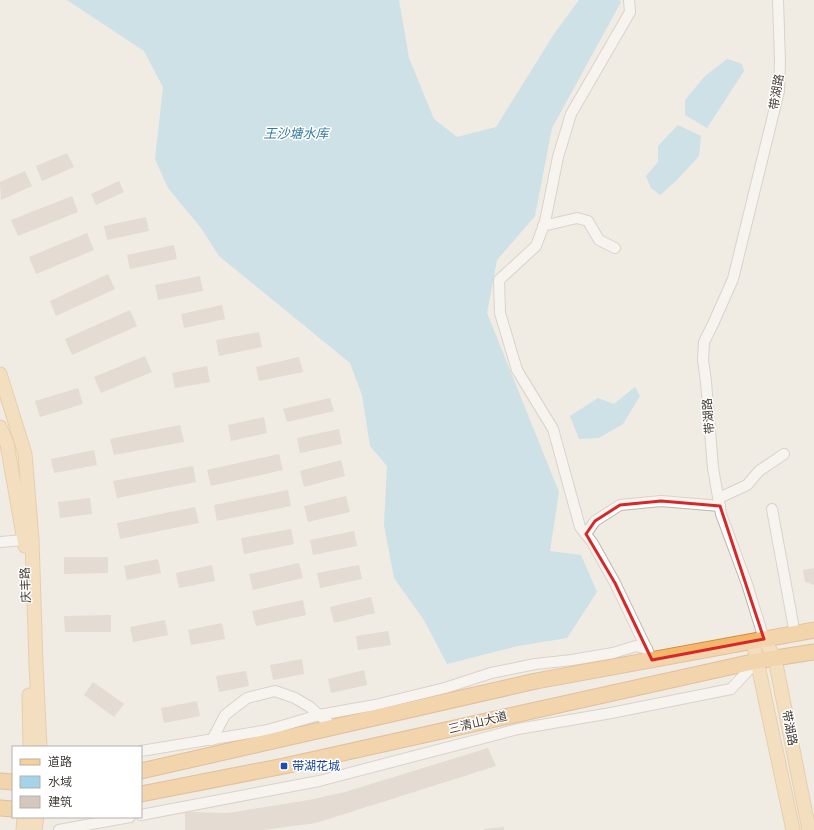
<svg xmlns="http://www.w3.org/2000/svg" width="814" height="830" font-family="'Source Sans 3','Noto Sans SC',sans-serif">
<rect width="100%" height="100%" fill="#f0ebe3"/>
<g fill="#a3d4ea">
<path d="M67,0H399L409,58L434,119L457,137L496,127L554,34L579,0H619L621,2L552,128L535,216L497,260L487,313L559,492L550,551L581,555L597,592L567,638L518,646L447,664L424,620L394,578L384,525L387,466L370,446L362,395L350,363L219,256L201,228L168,188L155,159L163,87L144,51Z"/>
<path d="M727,59L742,64L744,71L707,128L685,115V100L705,76Z"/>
<path d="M678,125L701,136L699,156L676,181L660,195L651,188L646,176L658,162V146Z"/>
<path d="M635,387L640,396L623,424L599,438L579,439L570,416L598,398L614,404Z"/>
</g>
<g fill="#d4c8bd">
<path d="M67,153L74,167L42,181L36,166Z"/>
<path d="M25,171L32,186L1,200L0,182Z"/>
<path d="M119,181L124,192L96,205L91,194Z"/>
<path d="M72,196L78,212L18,236L11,220Z"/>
<path d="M146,217L149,231L107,240L104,226Z"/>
<path d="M87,233L94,250L36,274L29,257Z"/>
<path d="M174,245L177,259L130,269L127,255Z"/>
<path d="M108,274L115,289L56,316L50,301Z"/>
<path d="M200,276L203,291L158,300L155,285Z"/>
<path d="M222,305L225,319L184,328L181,314Z"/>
<path d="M130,310L137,326L72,355L65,339Z"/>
<path d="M259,332L262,347L219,356L216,340Z"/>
<path d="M145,356L152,372L101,393L94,377Z"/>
<path d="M299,357L303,372L259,381L256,367Z"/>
<path d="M207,366L210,382L175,388L172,373Z"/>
<path d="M78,388L83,404L40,417L35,401Z"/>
<path d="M330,398L334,411L287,422L283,409Z"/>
<path d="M264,417L267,433L231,441L228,425Z"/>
<path d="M180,425L184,442L114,455L110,439Z"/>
<path d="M339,429L342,444L300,453L297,438Z"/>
<path d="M94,450L97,465L54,473L51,459Z"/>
<path d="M279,454L283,470L211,486L207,470Z"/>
<path d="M341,460L345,476L304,487L300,471Z"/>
<path d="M193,466L196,482L117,498L113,481Z"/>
<path d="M288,490L291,506L217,521L214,505Z"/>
<path d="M346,496L350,512L308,522L304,506Z"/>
<path d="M90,498L92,514L60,518L58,502Z"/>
<path d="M195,507L199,523L120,539L117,523Z"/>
<path d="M291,529L294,544L244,554L241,538Z"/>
<path d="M354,531L357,546L313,555L310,540Z"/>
<path d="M64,557H108V573L64,574Z"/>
<path d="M158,559L161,573L127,580L124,566Z"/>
<path d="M299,563L303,578L253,590L249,574Z"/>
<path d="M212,565L215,581L179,588L176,573Z"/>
<path d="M359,565L362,579L320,588L317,573Z"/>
<path d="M814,568V585L805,582L803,570Z"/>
<path d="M371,597L375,613L334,623L330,607Z"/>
<path d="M303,600L306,615L256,626L252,611Z"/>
<path d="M111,615V632H65L64,616Z"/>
<path d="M165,620L168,635L133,642L130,627Z"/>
<path d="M222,623L225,639L191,645L188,630Z"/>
<path d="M388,631L391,645L358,650L356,636Z"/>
<path d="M302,659L304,674L273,680L270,665Z"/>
<path d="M364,670L367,685L331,693L328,679Z"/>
<path d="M246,671L249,686L219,692L216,676Z"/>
<path d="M93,682L124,704L114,717L84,695Z"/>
<path d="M197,701L200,716L164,723L161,708Z"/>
<path d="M488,748L496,766L316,823L263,830H185V812L228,813L309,800L345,792Z"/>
<path d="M504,827V830H484V829Z"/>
</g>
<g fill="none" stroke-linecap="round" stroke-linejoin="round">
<g stroke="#beb5aa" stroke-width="12">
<g id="minor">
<path d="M629,0L630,12L571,114L558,157L545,222L536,246L499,280L500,313L517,370L553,429L580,527L592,542L615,583L652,660"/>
<path d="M543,226L577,218L588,221L599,240L615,248"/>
<path d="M719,498L747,485L759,471L784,454"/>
<path d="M772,509L795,634"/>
<path d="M586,534L595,521L620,505L661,501L720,506"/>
<path d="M0,542L24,540"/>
<path d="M764,639L747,584L721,514L713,468L706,382L703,360L704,342L713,324L733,279L779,91L780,62L778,0"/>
<path d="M212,740L225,715L247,698L275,691L295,698L310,707L333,727"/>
<path d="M141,751L268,730L319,715L375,705L445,688L491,673L535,664L572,660L613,653L636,646L647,649"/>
<path d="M141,815L319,781L518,729L611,713L731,689L757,661"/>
<path d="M59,830L130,817"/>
</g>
</g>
<g stroke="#daac68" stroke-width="15">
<g id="major">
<path d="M0,374L25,454L32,539L36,664L40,747"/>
<path d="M0,427L7,444L25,546"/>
<path d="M764,639L775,659L809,830"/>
<path d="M753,642L793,830"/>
<path d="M29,695L30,747"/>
<path d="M23,830L24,817"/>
<path d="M35,830L37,817"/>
</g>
</g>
<g stroke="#d18b3c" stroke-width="17">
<g id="highway">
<path d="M141,771L536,681L814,630"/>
<path d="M0,781L13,782"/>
<path d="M141,794L284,766L757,661L814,652"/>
<path d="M0,808L13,809"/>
</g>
</g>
<use href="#minor" stroke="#fff" stroke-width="10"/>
<use href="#major" stroke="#f7d196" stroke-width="13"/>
<use href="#highway" stroke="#f3b86b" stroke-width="15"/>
</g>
<path d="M0 0H814V830H0ZM661,501L720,506L764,639L652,660L615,583L586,534L595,521L620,505Z" fill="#f0ebe3" fill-opacity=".55" fill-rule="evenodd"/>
<path fill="none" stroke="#d62828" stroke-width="3" stroke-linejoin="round" d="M661,501L720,506L764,639L652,660L615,583L586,534L595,521L620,505Z"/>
<rect fill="#1a4fb4" stroke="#fff" stroke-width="1.5" x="280" y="762" width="8" height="8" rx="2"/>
<g text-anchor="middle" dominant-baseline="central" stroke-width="3" stroke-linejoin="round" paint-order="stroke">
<g font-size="12" fill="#423b34" stroke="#fff">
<text transform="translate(777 92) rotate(-81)">带湖路</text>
<text transform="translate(709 416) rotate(-95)">带湖路</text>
<text transform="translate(26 585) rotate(-92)">庆丰路</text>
<text transform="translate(478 723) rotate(-13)">三清山大道</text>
<text transform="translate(789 728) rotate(79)">带湖路</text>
</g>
<g font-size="12" fill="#164399" stroke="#fff" text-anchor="start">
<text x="292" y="766">带湖花城</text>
</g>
<g font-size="13" font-style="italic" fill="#347b9e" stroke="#fff">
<text x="296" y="134">王沙塘水库</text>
</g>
</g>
<rect x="12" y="746" width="130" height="72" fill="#ffffff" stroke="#b3b1ae"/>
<rect x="20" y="759" width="20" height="6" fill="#f7d196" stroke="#b3b1ae"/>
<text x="48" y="766" font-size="12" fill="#423b34">道路</text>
<rect x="20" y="776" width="20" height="12" fill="#a3d4ea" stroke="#b3b1ae"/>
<text x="48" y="786" font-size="12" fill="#423b34">水域</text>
<rect x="20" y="796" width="20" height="12" fill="#d4c8bd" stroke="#b3b1ae"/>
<text x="48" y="806" font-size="12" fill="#423b34">建筑</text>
</svg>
